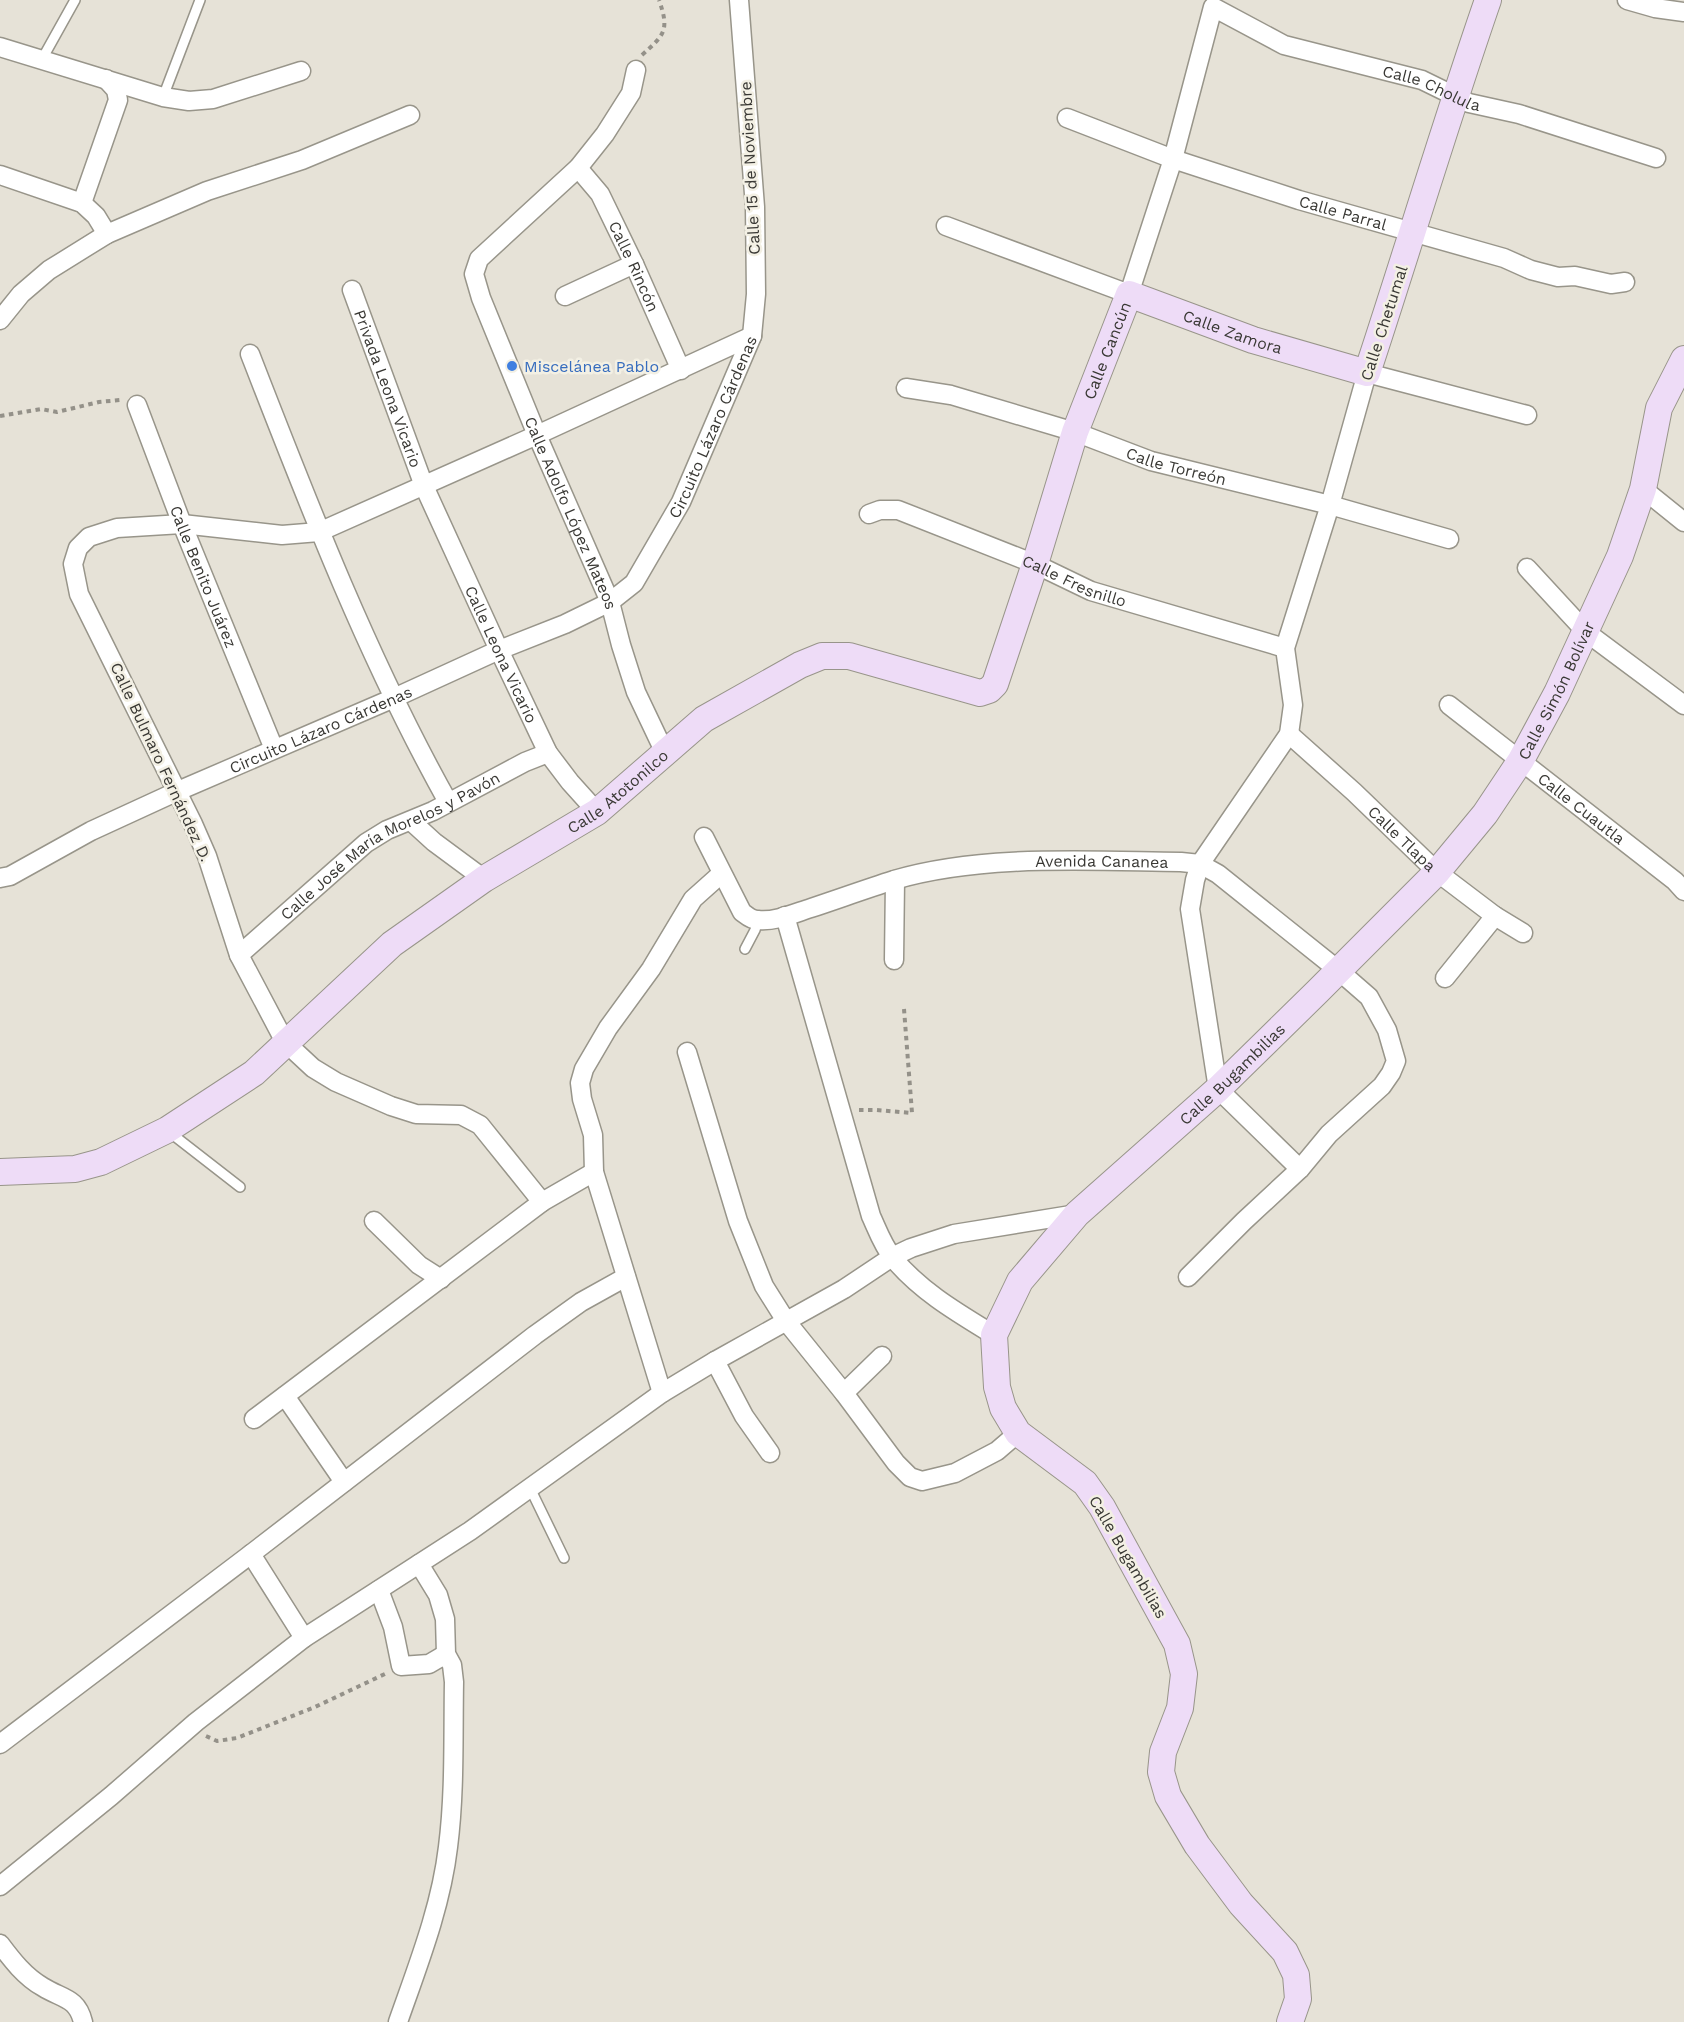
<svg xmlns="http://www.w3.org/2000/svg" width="1684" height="2022" font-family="'Work Sans',sans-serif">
<rect width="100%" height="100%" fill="#e6e2d7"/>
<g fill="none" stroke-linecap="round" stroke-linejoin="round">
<g stroke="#98958a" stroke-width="12">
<g id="lane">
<path d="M41,61L75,0"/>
<path d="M163,97L200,0"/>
<path d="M745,949L755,930L758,920"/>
<path d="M168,1131L240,1187"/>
<path d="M530,1488L564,1558"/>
</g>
</g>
<g stroke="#98958a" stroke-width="21">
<g id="street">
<path d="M1627,0L1655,8L1684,12"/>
<path d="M0,47L163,97L189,101L213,99L301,71"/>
<path id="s1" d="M636,70L631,93L605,134L578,168L479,259L474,274L481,298L537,435L610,602L621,645L636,692L665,753"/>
<path id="s2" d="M1067,118L1173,159L1299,200L1504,258L1531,270L1558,277L1575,276L1611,284L1625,282"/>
<path id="s3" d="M578,168L600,194L634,264L681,370"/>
<path d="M0,175L82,203L96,216L107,234"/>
<path d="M82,203L118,100L116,90L106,79"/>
<path id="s4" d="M946,226L1129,294L1173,159L1213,7L1284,45L1422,80L1469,103L1519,114L1656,158"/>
<path id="s5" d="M352,290L424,486L499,650L548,753L570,782L597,812"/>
<path d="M565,296L634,264"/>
<path d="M0,320L21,294L49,270L107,234L207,191L302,160L410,115"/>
<path d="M250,354C309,506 368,659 448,802"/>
<path id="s6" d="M906,388L951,395L1075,432L1151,461L1330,505L1449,539"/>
<path id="s7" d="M137,405L182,524L274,749"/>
<path d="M1643,489L1684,522"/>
<path id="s8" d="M869,514L880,510H898L1035,564L1091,591L1285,648"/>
<path d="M1527,568L1586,632L1684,705"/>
<path id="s9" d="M1449,705L1675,881L1684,891"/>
<path id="s10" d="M1289,734L1354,792L1437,872L1495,916L1523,933"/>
<path d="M411,821L434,842L484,879"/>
<path id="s11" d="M704,837L742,912C746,915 751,920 758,920C775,922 795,913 811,908C838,899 866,889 894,880C982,854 1089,861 1181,862L1200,864L1218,874L1338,970L1369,997L1387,1030L1396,1061L1391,1073L1382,1086L1329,1134L1300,1169L1244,1221L1188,1277"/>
<path id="s12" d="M0,878L10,876L91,831L178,791L394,698L499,650L565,624L610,602L634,583L681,502L752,336L756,294L755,207L739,0"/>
<path d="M785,916L871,1216C877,1229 883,1246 893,1258C920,1291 958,1313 994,1335"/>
<path id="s13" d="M239,955L366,843L387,830L433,811L525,762L548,753"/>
<path d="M894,960L895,880"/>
<path d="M1445,978L1495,916"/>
<path d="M687,1052L738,1221L764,1286L786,1321L844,1393L896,1463L910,1477L922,1481L955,1473L997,1451L1018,1433"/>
<path d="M1300,1169L1218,1089L1190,909L1195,880L1200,864L1289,734L1293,705L1285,648L1330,505L1367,373L1527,415"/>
<path d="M542,1202L480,1125L461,1115L416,1114L391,1106L336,1082L313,1068L285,1042L239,955L207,856L193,824L79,594L73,564L78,548L89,537L117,528L182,524L282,535L319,532L537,435L752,336"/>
<path d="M374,1221L419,1265L441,1279"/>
<path d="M715,1361L744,1416L770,1453"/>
<path d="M662,1393L594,1172L593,1135L582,1099L580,1083L584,1069L608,1028L651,969L693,899L721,874"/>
<path d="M844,1393L882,1356"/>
<path d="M285,1396L344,1482"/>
<path d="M254,1419L542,1202L594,1172"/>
<path d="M251,1554L304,1638"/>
<path d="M379,1590L393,1627L401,1666L429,1664L446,1654"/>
<path d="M0,1744L251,1554L535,1335L581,1302L626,1277"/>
<path d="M0,1886L111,1796L196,1722L304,1638L470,1531L662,1393L715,1361L844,1289L892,1257L911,1248L954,1234L1077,1214"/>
<path d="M0,1944C12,1960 25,1977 43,1987C62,1999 77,1997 83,2022"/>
<path d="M398,2022C418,1965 441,1907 448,1847C455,1792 453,1737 454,1682L452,1665L446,1654L445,1619L438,1595L419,1564"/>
</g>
</g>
<g stroke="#98958a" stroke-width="28">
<g id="secondary">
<path id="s14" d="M0,1172L75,1169L101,1162L167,1130L254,1073L392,944L484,879L597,812L704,719L800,665L822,656H849L980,693L989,690L995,684L1035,564L1075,432L1129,294L1253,340L1367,373C1408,249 1445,124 1488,0"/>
<path id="s15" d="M1290,2022L1298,1999L1296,1975L1285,1952L1241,1904L1197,1845L1168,1796L1161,1772L1163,1752L1180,1708L1184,1674L1177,1644L1102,1507L1085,1483L1018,1433L1003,1408L997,1387L994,1335L1020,1281L1077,1214L1218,1089L1317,992L1437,872L1485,814L1521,760L1557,693L1620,556L1643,489L1659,408L1684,359"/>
</g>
</g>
<g stroke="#949189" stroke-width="4" stroke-dasharray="4.5 4.5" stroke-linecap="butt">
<path d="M642,55C664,35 670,31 659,0"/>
<path d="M0,416L41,409L57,412L99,402L120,400"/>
<path d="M859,1110H877L912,1113L904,1009"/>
<path d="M206,1736L217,1741L237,1738L315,1707L387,1673"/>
</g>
<use href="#lane" stroke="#fff" stroke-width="9"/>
<use href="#street" stroke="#fff" stroke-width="18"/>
<use href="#secondary" stroke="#eedcf7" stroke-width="26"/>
</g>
<circle fill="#3f7fe0" stroke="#f3f0e4" stroke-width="2" cx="512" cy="366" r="6"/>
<g text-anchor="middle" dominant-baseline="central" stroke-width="5" stroke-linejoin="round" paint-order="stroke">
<g font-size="16" fill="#393834" stroke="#f3f0e4">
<text stroke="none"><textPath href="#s4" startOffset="729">Calle Cholula</textPath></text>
<text transform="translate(750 168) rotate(-93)">Calle 15 de Noviembre</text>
<text stroke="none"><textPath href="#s2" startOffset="292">Calle Parral</textPath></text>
<text stroke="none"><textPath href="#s3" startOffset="114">Calle Rincón</textPath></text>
<text transform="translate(1384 323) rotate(-72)">Calle Chetumal</text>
<text stroke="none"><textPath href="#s14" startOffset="1692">Calle Zamora</textPath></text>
<text stroke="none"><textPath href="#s14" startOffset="1521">Calle Cancún</textPath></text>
<text stroke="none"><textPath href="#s5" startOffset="105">Privada Leona Vicario</textPath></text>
<text stroke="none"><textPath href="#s12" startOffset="876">Circuito Lázaro Cárdenas</textPath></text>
<text stroke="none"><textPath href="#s6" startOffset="282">Calle Torreón</textPath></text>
<text stroke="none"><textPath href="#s1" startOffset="524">Calle Adolfo López Mateos</textPath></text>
<text stroke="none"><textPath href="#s7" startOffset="184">Calle Benito Juárez</textPath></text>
<text stroke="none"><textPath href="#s8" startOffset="220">Calle Fresnillo</textPath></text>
<text stroke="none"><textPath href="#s5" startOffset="394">Calle Leona Vicario</textPath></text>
<text stroke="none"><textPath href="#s15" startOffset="1662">Calle Simón Bolívar</textPath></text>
<text stroke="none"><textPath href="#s12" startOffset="354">Circuito Lázaro Cárdenas</textPath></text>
<text transform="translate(161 762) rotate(65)">Calle Bulmaro Fernández D.</text>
<text stroke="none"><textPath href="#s14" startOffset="741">Calle Atotonilco</textPath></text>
<text stroke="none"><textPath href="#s9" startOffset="168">Calle Cuautla</textPath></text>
<text stroke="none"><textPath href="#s10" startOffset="154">Calle Tlapa</textPath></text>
<text stroke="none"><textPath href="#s13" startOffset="188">Calle José María Morelos y Pavón</textPath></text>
<text stroke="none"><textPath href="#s11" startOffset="454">Avenida Cananea</textPath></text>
<text stroke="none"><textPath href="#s15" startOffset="1156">Calle Bugambilias</textPath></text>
<text transform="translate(1128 1557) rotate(60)">Calle Bugambilias</text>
</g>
<g font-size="16" fill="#366cbe" stroke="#f3f0e4" text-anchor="start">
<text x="524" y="366">Miscelánea Pablo</text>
</g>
</g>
</svg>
